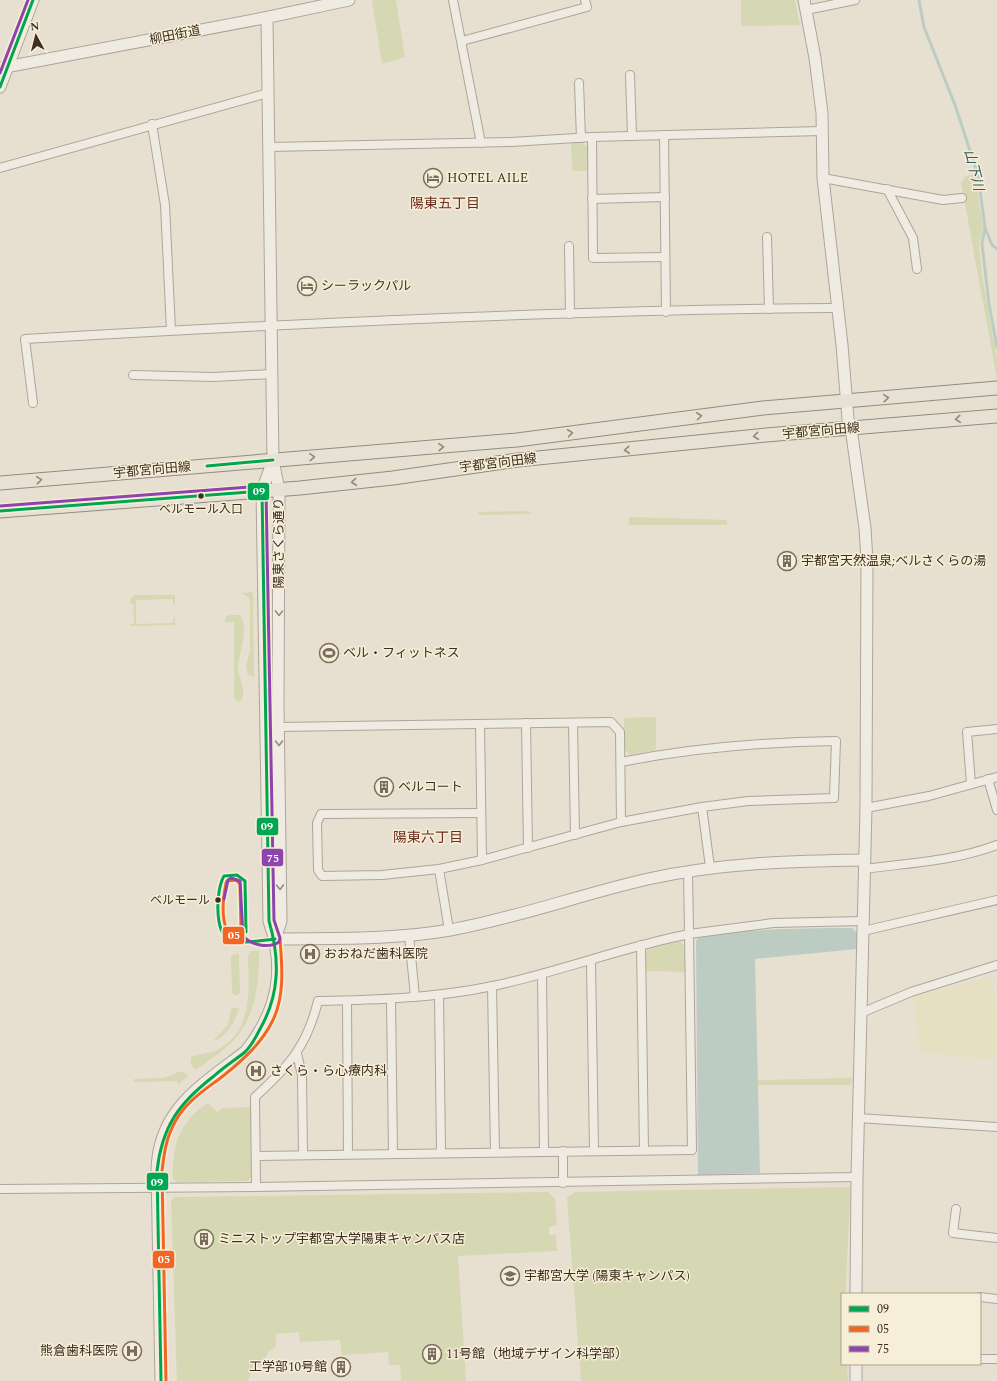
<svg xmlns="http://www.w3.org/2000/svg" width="997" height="1381" font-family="Spectral,'Noto Sans JP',serif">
<rect width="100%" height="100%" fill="#e7e0d1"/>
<path fill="#e6dfc2" d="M990,977L997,1000V1060L920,1052L913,997Z"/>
<g fill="#d6d7b3">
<path d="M376,0H396L405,57L382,64L372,1Z"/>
<path d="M741,0H795L800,25L741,26Z"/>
<path d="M571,142H582L587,147V171H572Z"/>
<path d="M975,174L983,228L979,246L983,280L997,359V379L961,182L967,176Z"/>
<path d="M527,511L532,514L480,515L478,512Z"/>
<path d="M629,517L727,520V525H629Z"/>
<path d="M253,592L254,677L248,675L246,666L250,650V604L249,598L242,593Z"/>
<path d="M135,595H175V605L173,604V599L136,600V624L173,623L174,616H175V625L130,626V624H134L133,604H130V599Z"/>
<path d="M229,615H240C249,626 240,652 238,665C237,675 248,692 241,701H237L234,698V622H225L226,617Z"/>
<path d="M656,717V750L630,755L625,750L624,718Z"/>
<path d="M680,941L685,947V972L646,971L645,952L650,947Z"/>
<path d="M259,950C259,979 257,1011 238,1035C228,1049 210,1059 196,1070L191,1065V1058C197,1053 209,1054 217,1050C253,1031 249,991 248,956L251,951Z"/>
<path d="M239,954L240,993L236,996L232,993L231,957L232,955Z"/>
<path d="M234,1007L239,1009C235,1022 227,1035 215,1041L214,1040L228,1025L231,1009Z"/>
<path d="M181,1071L188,1075L178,1085L177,1081L134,1082V1079L164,1078Z"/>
<path d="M852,1078L851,1085H758V1080Z"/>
<path d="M206,1104L210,1105L217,1112L223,1108L251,1107V1177L248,1181L177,1182L173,1179C172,1146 178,1124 206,1104Z"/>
<path d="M850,1187C850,1223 846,1258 846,1294H842V1364H847L848,1381H581L567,1198L575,1192Z"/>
<path d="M548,1192L555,1199L557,1225L549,1227V1235H556L557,1251L458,1256L466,1381H401L400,1365H389L388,1352L342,1355L340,1340L300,1342L299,1332L276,1334V1347L268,1352L262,1366L254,1364L248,1381H177L171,1200L175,1197Z"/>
</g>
<path fill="#bcccc2" d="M852,928L857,933V949L755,959L760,1173L698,1175L696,941L699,936C750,929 800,928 852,928Z"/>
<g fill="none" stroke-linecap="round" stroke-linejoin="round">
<g stroke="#bcccc2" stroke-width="3">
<path d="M919,0L924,27L955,105L978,175L985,228L982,244L989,304L997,347"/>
<path d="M985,228L992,245L997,249"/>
</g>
<g stroke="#ada599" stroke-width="10">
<g id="minor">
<path d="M453,0L481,143"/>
<path d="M806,10L855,0"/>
<path d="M462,41L587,7L585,0"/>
<path d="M630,75L632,136"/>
<path d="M579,83L581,138"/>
<path d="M152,124L165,205L171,330"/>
<path d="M664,135L666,312"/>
<path d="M592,137L593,258L665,257"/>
<path d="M269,147L511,142L592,137L822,131"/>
<path d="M0,168L268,93"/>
<path d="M823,178L943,200L962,198"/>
<path d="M887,189L913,238L917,269"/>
<path d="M592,199L665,197"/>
<path d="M767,237L769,309"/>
<path d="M569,246L570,314"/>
<path d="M133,375L213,377L272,374"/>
<path d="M33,403L25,339C295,323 566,310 836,308"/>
<path d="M526,723L528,848"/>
<path d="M573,723L575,835"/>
<path d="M480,724L482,860"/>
<path d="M279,727L611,722L620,732L621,822L702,807L748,801L834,798L836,741C763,742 692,748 621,762"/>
<path d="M988,779L997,810"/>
<path d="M971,784L967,732L997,729"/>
<path d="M702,807L710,867"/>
<path d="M866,808L929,796L997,777"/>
<path d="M439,869L382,875L322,876L318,870L317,823L321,814L481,813"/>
<path d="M864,869C909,863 955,861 997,845"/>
<path d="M449,930L439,869L482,860L621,822"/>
<path d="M863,931L997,900"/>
<path d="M409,935L415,997"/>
<path d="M641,945L644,1150"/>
<path d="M591,961L594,1150"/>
<path d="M542,975L544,1151"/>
<path d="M492,986L495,1152"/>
<path d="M439,995L441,1152"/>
<path d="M391,999L393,1153"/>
<path d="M347,1001L348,1154"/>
<path d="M861,1013L911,992L997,965"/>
<path d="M297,1054L302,1075L303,1155"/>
<path d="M858,1118L997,1127"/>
<path d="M563,1151V1183"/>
<path d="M256,1156L692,1150L689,934L773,923L863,921"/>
<path d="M256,1187L255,1097C289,1066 307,1046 318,1001C376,1000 435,998 493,986C559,972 623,947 689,934L688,871"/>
<path d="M0,1189L256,1187L857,1177"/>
<path d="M956,1209L953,1233L997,1238"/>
<path d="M980,1297L997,1299"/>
<path d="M980,1359H997"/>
</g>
</g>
<g stroke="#ada599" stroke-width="13">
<g id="tertiary">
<path d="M804,0L815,58L822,113L823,178L842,345L848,419L851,428L865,528L867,561L866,808L857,1177L856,1294"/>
<path d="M267,18L273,460L279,490L278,705L281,921L275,939"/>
<path d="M0,68L264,18L349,0"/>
<path d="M0,87L33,0"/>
<path d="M275,939C333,938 392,940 450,930C517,918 582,894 648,879C720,863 791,861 864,860"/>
<path d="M161,1381L157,1171C158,1109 202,1085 246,1051C278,1010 286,970 269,921L262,491L273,460"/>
<path d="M856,1381V1364"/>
</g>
</g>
<g stroke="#928b80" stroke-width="15">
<g id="primary">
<path d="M0,483L517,440L763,408L997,388"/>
<path d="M0,511L300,488L393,478L518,460L766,435L997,416"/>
</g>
</g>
<use href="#minor" stroke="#efebe3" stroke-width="8"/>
<use href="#tertiary" stroke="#efebe3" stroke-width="11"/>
<use href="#primary" stroke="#e6e1d4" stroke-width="13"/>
<g stroke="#f7eed8" stroke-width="6">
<g id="bus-1">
<path d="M0,87L33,0"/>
<path d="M207,466L273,460"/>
<path d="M0,511L262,491L269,921C280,959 280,994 260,1029C256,1037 251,1046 245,1052C235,1060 224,1067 214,1076C179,1103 162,1126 157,1171L161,1381"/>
<path d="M246,932L245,881L237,875L224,876C216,889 214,931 229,940C238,945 264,940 275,939"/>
</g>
</g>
<g stroke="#f7eed8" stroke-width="6">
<g id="bus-2">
<path d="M236,880L240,884L241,930L243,937L230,935C220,922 223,898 226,883L227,881Z"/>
<path d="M166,1381L162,1171C164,1154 166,1138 175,1122C185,1102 206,1089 223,1076C243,1060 262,1043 273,1020C285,995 282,965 280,939"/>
</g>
</g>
<g stroke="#f7eed8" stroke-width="6">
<g id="bus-3">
<path d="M0,73L28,0"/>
<path d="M0,506L262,486L266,489L274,920L280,938L279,942C268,949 251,945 243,936L240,881L231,878L228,880L224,899"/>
</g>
</g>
<use href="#bus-1" stroke="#00a651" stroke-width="3"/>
<use href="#bus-2" stroke="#f26522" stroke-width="3"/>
<use href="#bus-3" stroke="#8e44ad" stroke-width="3"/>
</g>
<defs><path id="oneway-chevron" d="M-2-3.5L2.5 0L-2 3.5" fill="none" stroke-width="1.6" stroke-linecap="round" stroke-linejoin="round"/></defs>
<g stroke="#92887a">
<use href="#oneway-chevron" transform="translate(886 398) rotate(-5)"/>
<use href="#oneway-chevron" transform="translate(699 416) rotate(-7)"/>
<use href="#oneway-chevron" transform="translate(958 419) rotate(175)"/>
<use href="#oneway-chevron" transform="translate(570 433) rotate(-8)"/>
<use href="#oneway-chevron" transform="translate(756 436) rotate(174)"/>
<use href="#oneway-chevron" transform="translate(441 447) rotate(-4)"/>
<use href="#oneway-chevron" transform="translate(627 450) rotate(174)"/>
<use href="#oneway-chevron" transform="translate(312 457) rotate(-4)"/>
<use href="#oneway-chevron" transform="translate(39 480) rotate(-5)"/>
<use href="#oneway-chevron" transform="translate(354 482) rotate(174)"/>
</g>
<g stroke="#968c82">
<use href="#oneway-chevron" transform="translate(279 613) rotate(91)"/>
<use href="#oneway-chevron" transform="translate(279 743) rotate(89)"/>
<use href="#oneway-chevron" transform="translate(280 887) rotate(89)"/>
</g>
<defs>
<g id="hotel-ring" transform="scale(1)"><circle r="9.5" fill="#f7eed8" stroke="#786c5e" stroke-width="1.5"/><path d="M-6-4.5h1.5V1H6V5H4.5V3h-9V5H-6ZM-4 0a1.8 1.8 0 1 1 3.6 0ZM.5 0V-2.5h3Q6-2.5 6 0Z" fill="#786c5e"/></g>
<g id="building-ring" transform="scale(1)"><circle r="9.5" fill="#f7eed8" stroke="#786c5e" stroke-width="1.5"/><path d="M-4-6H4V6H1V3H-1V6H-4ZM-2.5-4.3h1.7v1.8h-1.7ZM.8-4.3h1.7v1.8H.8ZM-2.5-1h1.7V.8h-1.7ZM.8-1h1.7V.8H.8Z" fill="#786c5e"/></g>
<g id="stadium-ring" transform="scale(1)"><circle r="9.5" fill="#f7eed8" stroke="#786c5e" stroke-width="1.5"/><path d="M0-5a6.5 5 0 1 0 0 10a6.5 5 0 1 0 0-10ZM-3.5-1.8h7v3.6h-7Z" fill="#786c5e"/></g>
<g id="hospital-ring" transform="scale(1)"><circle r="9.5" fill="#f7eed8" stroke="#786c5e" stroke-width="1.5"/><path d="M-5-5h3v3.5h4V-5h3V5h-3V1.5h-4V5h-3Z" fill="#786c5e"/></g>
<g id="university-ring" transform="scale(1)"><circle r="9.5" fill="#f7eed8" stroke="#786c5e" stroke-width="1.5"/><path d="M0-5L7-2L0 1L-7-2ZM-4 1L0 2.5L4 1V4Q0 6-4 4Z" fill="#786c5e"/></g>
</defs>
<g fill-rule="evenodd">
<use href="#hotel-ring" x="433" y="178"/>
<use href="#hotel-ring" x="307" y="286"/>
<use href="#building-ring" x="787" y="561"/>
<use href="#stadium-ring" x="329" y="653"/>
<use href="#building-ring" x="384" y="787"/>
<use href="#hospital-ring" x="310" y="954"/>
<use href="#hospital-ring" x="256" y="1071"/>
<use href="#building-ring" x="204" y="1239"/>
<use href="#university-ring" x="510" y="1276"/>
<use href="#hospital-ring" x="132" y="1351"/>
<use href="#building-ring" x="432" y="1354"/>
<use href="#building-ring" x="341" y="1367"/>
</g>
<g fill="#3d2e20" stroke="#f7eed8" stroke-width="1.5">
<circle cx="201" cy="496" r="3.5"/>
<circle cx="218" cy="900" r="3.5"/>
</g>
<g text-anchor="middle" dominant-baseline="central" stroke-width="3" stroke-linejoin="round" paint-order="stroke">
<g font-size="12" fill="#3d2e20" stroke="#f7eed8">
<text x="201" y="509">ベルモール入口</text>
<text x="210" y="900" text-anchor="end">ベルモール</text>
</g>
<g font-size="13" fill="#3d2e20" stroke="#f7eed8">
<text transform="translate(175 35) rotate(-11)">柳田街道</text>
<text transform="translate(821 431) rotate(-5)">宇都宮向田線</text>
<text transform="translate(498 463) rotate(-7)">宇都宮向田線</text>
<text transform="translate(152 470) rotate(-5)">宇都宮向田線</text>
<text transform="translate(279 543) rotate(-90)">陽東さくら通り</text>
</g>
<g font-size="13" fill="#3d2e20" stroke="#f7eed8" text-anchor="start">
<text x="447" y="178">HOTEL AILE</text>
<text x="321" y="286">シーラックパル</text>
<text x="801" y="561">宇都宮天然温泉;ベルさくらの湯</text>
<text x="343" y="653">ベル・フィットネス</text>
<text x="398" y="787">ベルコート</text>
<text x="324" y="954">おおねだ歯科医院</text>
<text x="270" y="1071">さくら・ら心療内科</text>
<text x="218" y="1239">ミニストップ宇都宮大学陽東キャンパス店</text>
<text x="524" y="1276">宇都宮大学 (陽東キャンパス)</text>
<text x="118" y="1351" text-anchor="end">熊倉歯科医院</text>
<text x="446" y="1354">11号館（地域デザイン科学部）</text>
<text x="327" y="1367" text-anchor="end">工学部10号館</text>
</g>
<g font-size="14" font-style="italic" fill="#2f5d5a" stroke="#f7eed8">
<text transform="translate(974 170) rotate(76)">山下川</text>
</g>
<g font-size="14" fill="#6b2e1e" stroke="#f7eed8">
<text x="445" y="203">陽東五丁目</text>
<text x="428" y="837">陽東六丁目</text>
</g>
</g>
<g stroke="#f7eed8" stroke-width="1.5">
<rect x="247" y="482" width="23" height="19" rx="4" fill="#00a651"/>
<rect x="256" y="817" width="23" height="19" rx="4" fill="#00a651"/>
<rect x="261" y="848" width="23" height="19" rx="4" fill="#8e44ad"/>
<rect x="222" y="926" width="23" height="19" rx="4" fill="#f26522"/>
<rect x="146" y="1172" width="23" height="19" rx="4" fill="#00a651"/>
<rect x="152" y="1250" width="23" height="19" rx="4" fill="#f26522"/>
</g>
<g font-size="11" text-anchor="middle" font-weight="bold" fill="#fff">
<text x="259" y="495">09</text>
<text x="267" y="830">09</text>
<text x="273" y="862">75</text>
<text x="234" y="939">05</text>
<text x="157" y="1186">09</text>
<text x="164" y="1263">05</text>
</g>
<rect x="841" y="1293" width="140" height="72" fill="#f7eed8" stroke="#ada18e"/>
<rect x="849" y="1306" width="20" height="6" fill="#00a651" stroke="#ada18e"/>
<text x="877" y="1313" font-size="12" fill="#3d2e20">09</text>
<rect x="849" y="1326" width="20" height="6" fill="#f26522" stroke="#ada18e"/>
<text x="877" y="1333" font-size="12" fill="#3d2e20">05</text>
<rect x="849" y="1346" width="20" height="6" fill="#8e44ad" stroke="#ada18e"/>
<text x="877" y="1353" font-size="12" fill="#3d2e20">75</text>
<g transform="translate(36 36) rotate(353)" stroke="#f7eed8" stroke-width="3" paint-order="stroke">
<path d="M0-3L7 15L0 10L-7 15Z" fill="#3d2e20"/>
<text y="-6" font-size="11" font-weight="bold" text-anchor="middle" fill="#3d2e20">N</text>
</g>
</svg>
